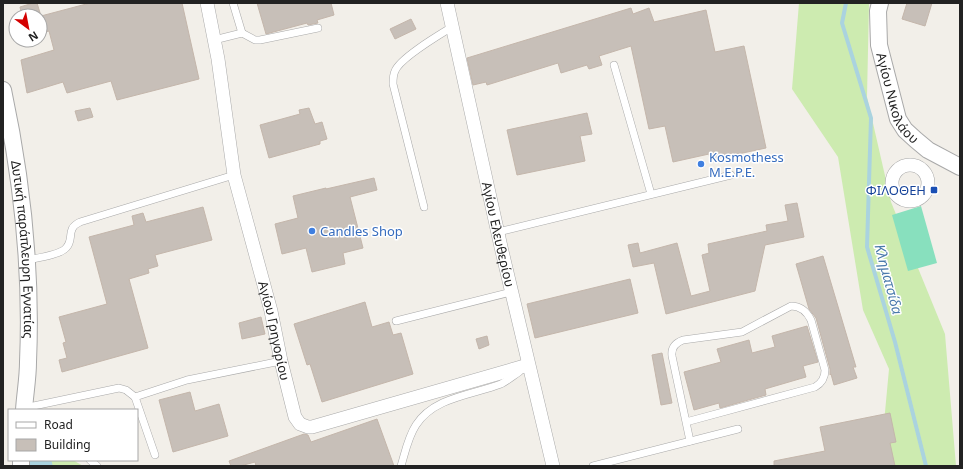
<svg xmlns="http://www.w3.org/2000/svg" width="963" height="469" font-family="'Noto Sans',sans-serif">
<rect width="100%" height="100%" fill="#f2efe9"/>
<g fill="#cdebb0">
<path d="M799,3H869L867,97L891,202L945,334L956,466H880L889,369L863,310L838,157L792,89Z"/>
<path d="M32,460H73L83,466H31Z"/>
</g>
<path fill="#88e0be" d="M921,206L937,263L908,271L892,215Z"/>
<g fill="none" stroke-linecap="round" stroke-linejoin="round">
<path stroke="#aad3df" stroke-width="4" d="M846,3L842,23L871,118L867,247L895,342L926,466"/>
<path stroke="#aad3df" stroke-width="23" d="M33,460L41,466"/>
</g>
<g fill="#c7bfb8" stroke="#c4b6ab">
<path d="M33,3H37L41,16L90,3H182L199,79L117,100L111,81L67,93L63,82L27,93L21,60L54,50L49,31L40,33V16H22L20,7Z"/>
<path d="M257,3H331L334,15L317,20L318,23L308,25L307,23L266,34Z"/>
<path d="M907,3H932L925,26L902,19Z"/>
<path d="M631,8L633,14L649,8L654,22L706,10L715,52L744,46L766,148L710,160L709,154L673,162L665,126L649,129L631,46L599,56L602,65L589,69L587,65L561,73L558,63L487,85L486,82L473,85L467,58Z"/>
<path d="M411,19L416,29L395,39L390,29Z"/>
<path d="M90,108L93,117L78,121L75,111Z"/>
<path d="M309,108L315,124L322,122L327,139L320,141V144L269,158L260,125L300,114L299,110Z"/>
<path d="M587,113L592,134L580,136L585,161L517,175L507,130Z"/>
<path d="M374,178L377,190L350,197L363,248L343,253L345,264L312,272L306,248L282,254L275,224L298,218L293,196L326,188V189Z"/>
<path d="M797,203L804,237L765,245L755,291L666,314L654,263L633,267L628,245L638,243L640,253L677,243L691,296L710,291L702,255L709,253L708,244L767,231L766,225L788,221L785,205Z"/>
<path d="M203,207L212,240L155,255L158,266L148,269L149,273L129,279L148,348L62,372L59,360L67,358L63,343L66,342L59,317L107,304L89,237L134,225L132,216L143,213L146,222Z"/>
<path d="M823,256L856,367H853L857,378L834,385L831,374L830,375V369L816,318L809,309L796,264Z"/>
<path d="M630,279L638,313L535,338L527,304Z"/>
<path d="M365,302L372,327L389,322L393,335L401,333L413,374L322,402L310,364L307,365L294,324Z"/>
<path d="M261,317L265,334L242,339L239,323Z"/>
<path d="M807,326L818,362L803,366L806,377L765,389L766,395L720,408L719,403L694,410L684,372L721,362L717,349L749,340L752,353L775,347L772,336Z"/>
<path d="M487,336L489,345L479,349L476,339Z"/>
<path d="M662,353L672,403L661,405L652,355Z"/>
<path d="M190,392L195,411L219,404L228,436L173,452L159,400Z"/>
<path d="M890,413L896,442L890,443L895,466H774V461L825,451L820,427Z"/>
<path d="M377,419L394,466H256L255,462L240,466H231L229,461L304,434L308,435L311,442Z"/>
</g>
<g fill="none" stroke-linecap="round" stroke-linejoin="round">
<g stroke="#a9a9a9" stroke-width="8">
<g id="service">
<path d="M233,3L242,33"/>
<path d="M214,40L242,33L255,40H260L318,28"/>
<path d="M614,65L651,194"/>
<path d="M424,207L393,84C393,80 393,75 395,71C400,58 439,35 452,27"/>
<path d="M498,232L731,175"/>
<path d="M27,260C36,258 60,255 66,248C75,239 65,229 80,222L234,175"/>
<path d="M396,321L511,292"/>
<path d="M135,397L155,455"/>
<path d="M24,408L119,388L126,390L135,397L187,380L281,361"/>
<path d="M686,422L815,387C822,383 825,378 825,370L811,320C807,312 800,306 791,306L742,332L683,340C675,343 671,348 672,356L690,441"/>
<path d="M90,460L97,466"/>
<path d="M401,466C405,453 408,437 416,425C434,397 472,395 501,384C507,381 513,376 519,372"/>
<path d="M593,466L738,429"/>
</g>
</g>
<g stroke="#a9a9a9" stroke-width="14">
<g id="minor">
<path id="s1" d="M207,3L218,59L234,175L271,311L281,361L295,417L300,424L308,427H312L528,365"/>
<path id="s2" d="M447,3L501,247L553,466"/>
<circle cx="910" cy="183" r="18"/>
</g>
</g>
<g stroke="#a9a9a9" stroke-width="18">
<g id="tertiary">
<path id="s3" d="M880,3L878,11L879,45L898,119L905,130L916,140L928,150L960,167"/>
<path id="s4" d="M3,90C22,179 32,270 28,362C28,378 25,394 24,410"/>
<path d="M21,466V460"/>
</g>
</g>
<use href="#service" stroke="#fff" stroke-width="7"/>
<use href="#minor" stroke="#fff" stroke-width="13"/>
<use href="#tertiary" stroke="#fff" stroke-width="16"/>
</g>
<g fill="#3f7fe0" stroke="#fff" stroke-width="1.5">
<circle cx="701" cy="164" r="4"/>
<circle cx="312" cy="231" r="4"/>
</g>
<rect fill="#1a4fb4" stroke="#fff" stroke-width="1.5" x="930" y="186" width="8" height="8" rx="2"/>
<g text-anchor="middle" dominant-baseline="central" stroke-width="3" stroke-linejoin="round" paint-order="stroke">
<g font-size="13" fill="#222" stroke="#fff">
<text stroke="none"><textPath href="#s3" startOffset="99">Αγίου Νικολάου</textPath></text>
<text stroke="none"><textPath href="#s2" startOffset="237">Αγίου Ελευθερίου</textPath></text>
<text stroke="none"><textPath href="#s4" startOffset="161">Δυτική παράπλευρη Εγνατίας</textPath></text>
<text stroke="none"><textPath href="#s1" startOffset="335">Αγίου Γρηγορίου</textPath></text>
</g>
<g font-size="13" fill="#366cbe" stroke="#fff" text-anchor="start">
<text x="709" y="157">Kosmothess<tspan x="709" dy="15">M.E.P.E.</tspan></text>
<text x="320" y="231">Candles Shop</text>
</g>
<g font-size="13" fill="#164399" stroke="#fff" text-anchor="end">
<text x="926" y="190">ΦΙΛΟΘΕΗ</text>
</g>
<g font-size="14" font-style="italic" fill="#4a7aab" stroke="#fff">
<text transform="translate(889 279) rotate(75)">Κληματσίδα</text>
</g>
</g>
<rect width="963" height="469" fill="none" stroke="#222222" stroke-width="8"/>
<rect x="8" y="409" width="130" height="52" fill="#ffffff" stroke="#a7a7a7"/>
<rect x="16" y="422" width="20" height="6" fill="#ffffff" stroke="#a7a7a7"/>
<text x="44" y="429" font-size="12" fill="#222222">Road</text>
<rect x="16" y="439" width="20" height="12" fill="#c7bfb8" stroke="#a7a7a7"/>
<text x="44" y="449" font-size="12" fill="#222222">Building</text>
<g transform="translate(28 28) rotate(148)"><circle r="19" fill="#ffffff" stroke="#a7a7a7"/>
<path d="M0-3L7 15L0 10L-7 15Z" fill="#d40000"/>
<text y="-6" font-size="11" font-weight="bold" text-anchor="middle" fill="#222222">N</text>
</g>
</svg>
